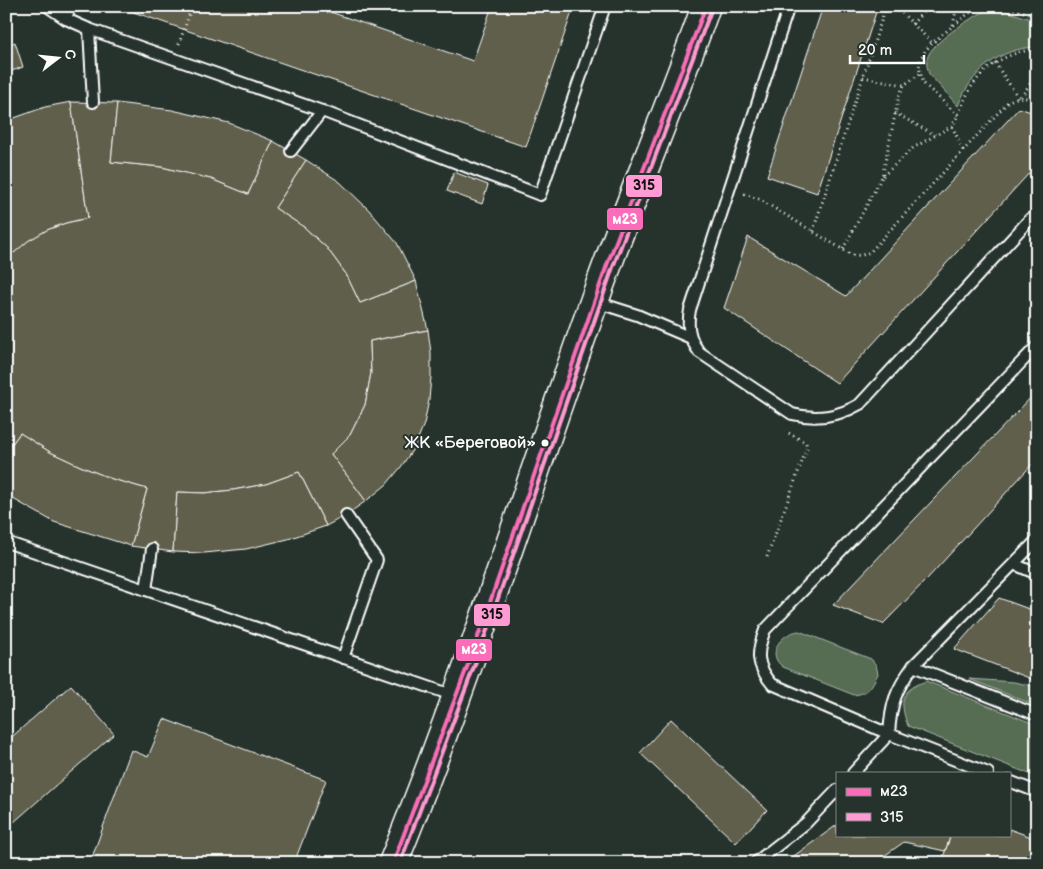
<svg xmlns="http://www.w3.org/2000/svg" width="1043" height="869" font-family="'Balsamiq Sans',sans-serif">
<rect width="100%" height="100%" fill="#26332d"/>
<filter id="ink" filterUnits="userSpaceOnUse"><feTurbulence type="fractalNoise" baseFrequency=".02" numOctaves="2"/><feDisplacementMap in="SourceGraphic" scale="10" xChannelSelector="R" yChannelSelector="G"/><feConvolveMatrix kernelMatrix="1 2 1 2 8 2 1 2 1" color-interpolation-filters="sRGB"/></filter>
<g filter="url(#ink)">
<g fill="#566d52" stroke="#aab6a8">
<path d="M989,10L1006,11L1037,21V47C999,48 971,72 958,106L929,74C927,67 925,61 929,54C935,41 975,14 989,10Z"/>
<path d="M799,631L871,659L876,665L878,674C871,687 869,693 854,695L783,667C765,654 781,633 799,631Z"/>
<path d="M969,679L1014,682L1037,687V706Z"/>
<path d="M926,681L1037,725V777L908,726C899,702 900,690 926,681Z"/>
</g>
<g fill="#605f4b" stroke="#fff">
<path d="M116,6H313L473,61L492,6H574L526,147Z"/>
<path d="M823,6H878L817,193L767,176Z"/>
<path d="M15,42L23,67L6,73V46Z"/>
<path d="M71,102L88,218L66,223L47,230L28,241L14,253L6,251V121L45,107Z"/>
<path d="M71,102L117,103L111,162L162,167L211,179L248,194L273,141L306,160L275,208L304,227L327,248L346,274L360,303L416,281L428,330L370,341L371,373L365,405L350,435L331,454L366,501L346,515L326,526L299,472L266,484L233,490L204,493L177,492L173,552L131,546L147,489L112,479L80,466L50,452L20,433L6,452V251L14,253L28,241L47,230L66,223L88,218Z"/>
<path d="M117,103L172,110L229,123L273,141L248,194L211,179L162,167L111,162Z"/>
<path d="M1019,108L1037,114V172L1032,170L837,383L724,308L748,237L846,296Z"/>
<path d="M306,160L340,182L369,210L397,243L416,281L360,303L346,274L327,248L304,227L275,208Z"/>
<path d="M454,172L488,185L482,204L447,191Z"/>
<path d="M428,330L431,353V377L429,400L424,424L415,446L401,467L386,485L366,501L331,454L350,435L365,405L371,373L370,341Z"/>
<path d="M1037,391V459L927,579L883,624L833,605Z"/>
<path d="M20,433L50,452L80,466L112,479L147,489L131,546L54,522L6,495V452Z"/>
<path d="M299,472L326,526L288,539L246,549L204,553L173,552L177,492L204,493L233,490L266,484Z"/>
<path d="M999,598L1037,612V681L954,649Z"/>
<path d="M71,685L114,734L14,822L6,813V742Z"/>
<path d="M164,719L326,780L294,863H90L131,750L148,757Z"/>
<path d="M671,719L767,810L736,843L640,753Z"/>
<path d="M837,825V835H951L945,851L904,842L874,863H784Z"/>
<path d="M1009,829L1037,839V863H941L951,835H1009Z"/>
</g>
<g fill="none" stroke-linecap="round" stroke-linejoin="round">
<g stroke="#fff" stroke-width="14">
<g id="lane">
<path d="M47,6L66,19L89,29L322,111L540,195L605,6"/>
<path d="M789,6L690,310C687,326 689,338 699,352L792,414C817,420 838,417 860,404L1030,219L1037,215"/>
<path d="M66,19L70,6"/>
<path d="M89,29L93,102"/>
<path d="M291,151L322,111"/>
<path d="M596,302L637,315L691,338"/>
<path d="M1037,346L765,630C756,653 756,665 772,684L889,734C891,704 895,691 913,666L1037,540"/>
<path d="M6,542L455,696"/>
<path d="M1014,564L1037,574"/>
<path d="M146,590L152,549"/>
<path d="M343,658L377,560L346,515"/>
<path d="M913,666L1037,715"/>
<path d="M853,773L889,734L988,773"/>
<path d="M1009,781L1037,792"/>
<path d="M755,863L806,823L837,790"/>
</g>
</g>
<g stroke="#fff" stroke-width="31">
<path id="secondary" d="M393,863C468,679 527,489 594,302C629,202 671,106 706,6"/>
</g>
<g stroke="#fff" stroke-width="3" stroke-dasharray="1 4" stroke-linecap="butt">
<path d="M895,6L932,43"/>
<path d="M1004,6L1037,16"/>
<path d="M1033,6L1036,15"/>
<path d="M912,24L929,6"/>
<path d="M953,25L957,6"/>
<path d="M179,44L192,6"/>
<path d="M995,63L1018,97"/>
<path d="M863,77L904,85L920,74"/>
<path d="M1021,97L1037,74"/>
<path d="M895,113L935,135"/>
<path d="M958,115L923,83L919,67L921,58L925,51L932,43L969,13L990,6"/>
<path d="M963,150L952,126C959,115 963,102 969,91C982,67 1010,50 1037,50"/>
<path d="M883,176L913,148L952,126"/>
<path d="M744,194L759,199L852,255C860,256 865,255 871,251L1007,103C1017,95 1025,97 1037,101"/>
<path d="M813,231L886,6"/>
<path d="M843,249L882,177L899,96L904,85"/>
<path d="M767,557L807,448L806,443L787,432"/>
</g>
<use href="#lane" stroke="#26332d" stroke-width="10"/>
<use href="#secondary" stroke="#26332d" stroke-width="28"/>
<g stroke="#26332d" stroke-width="8">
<path id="bus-1" d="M393,863L472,654L607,265L706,6"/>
</g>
<g stroke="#26332d" stroke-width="8">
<path id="bus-2" d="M400,863L478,656L613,267L712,8"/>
</g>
<use href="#bus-1" stroke="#fb6dba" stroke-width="4"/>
<use href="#bus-2" stroke="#ff9ad2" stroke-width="4"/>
</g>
</g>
<circle fill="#fff" stroke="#26332d" stroke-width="2" cx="545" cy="443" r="4.5"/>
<g text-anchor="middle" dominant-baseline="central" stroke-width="4" stroke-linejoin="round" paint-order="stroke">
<g font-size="17" fill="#fff" stroke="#26332d" text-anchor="end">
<text x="536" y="443">ЖК «Береговой»</text>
</g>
</g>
<g stroke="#26332d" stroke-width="2">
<rect x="625" y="174" width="38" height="24" rx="5" fill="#ff9ad2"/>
<rect x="606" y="207" width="38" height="24" rx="5" fill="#fb6dba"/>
<rect x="473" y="603" width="38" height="24" rx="5" fill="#ff9ad2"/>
<rect x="455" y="638" width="38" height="24" rx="5" fill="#fb6dba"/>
</g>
<g font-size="14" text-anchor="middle" font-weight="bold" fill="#fff">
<text x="625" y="224">м23</text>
<text x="474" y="654">м23</text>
</g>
<g font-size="14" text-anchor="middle" font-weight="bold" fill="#111">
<text x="644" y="190">315</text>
<text x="492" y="619">315</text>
</g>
<rect width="1043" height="869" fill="none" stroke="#26332d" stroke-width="25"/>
<rect x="12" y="12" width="1018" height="844" fill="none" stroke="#fff" stroke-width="2" filter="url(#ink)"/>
<rect x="836" y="772" width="175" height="65" fill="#26332d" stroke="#7d8581"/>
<rect x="846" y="788" width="25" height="8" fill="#fb6dba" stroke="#7d8581"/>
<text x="880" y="796" font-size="15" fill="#ffffff">м23</text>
<rect x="846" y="813" width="25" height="8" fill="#ff9ad2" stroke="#7d8581"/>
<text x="880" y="822" font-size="15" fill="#ffffff">315</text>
<g transform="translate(58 58) rotate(74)" stroke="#26332d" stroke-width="4" paint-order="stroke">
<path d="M0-4L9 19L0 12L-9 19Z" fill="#ffffff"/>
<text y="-8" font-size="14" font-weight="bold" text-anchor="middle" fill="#ffffff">С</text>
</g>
<path d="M850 55v8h74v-8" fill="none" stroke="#ffffff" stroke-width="2.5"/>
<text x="858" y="55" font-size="15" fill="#ffffff" stroke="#26332d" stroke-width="4" paint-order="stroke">20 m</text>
</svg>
